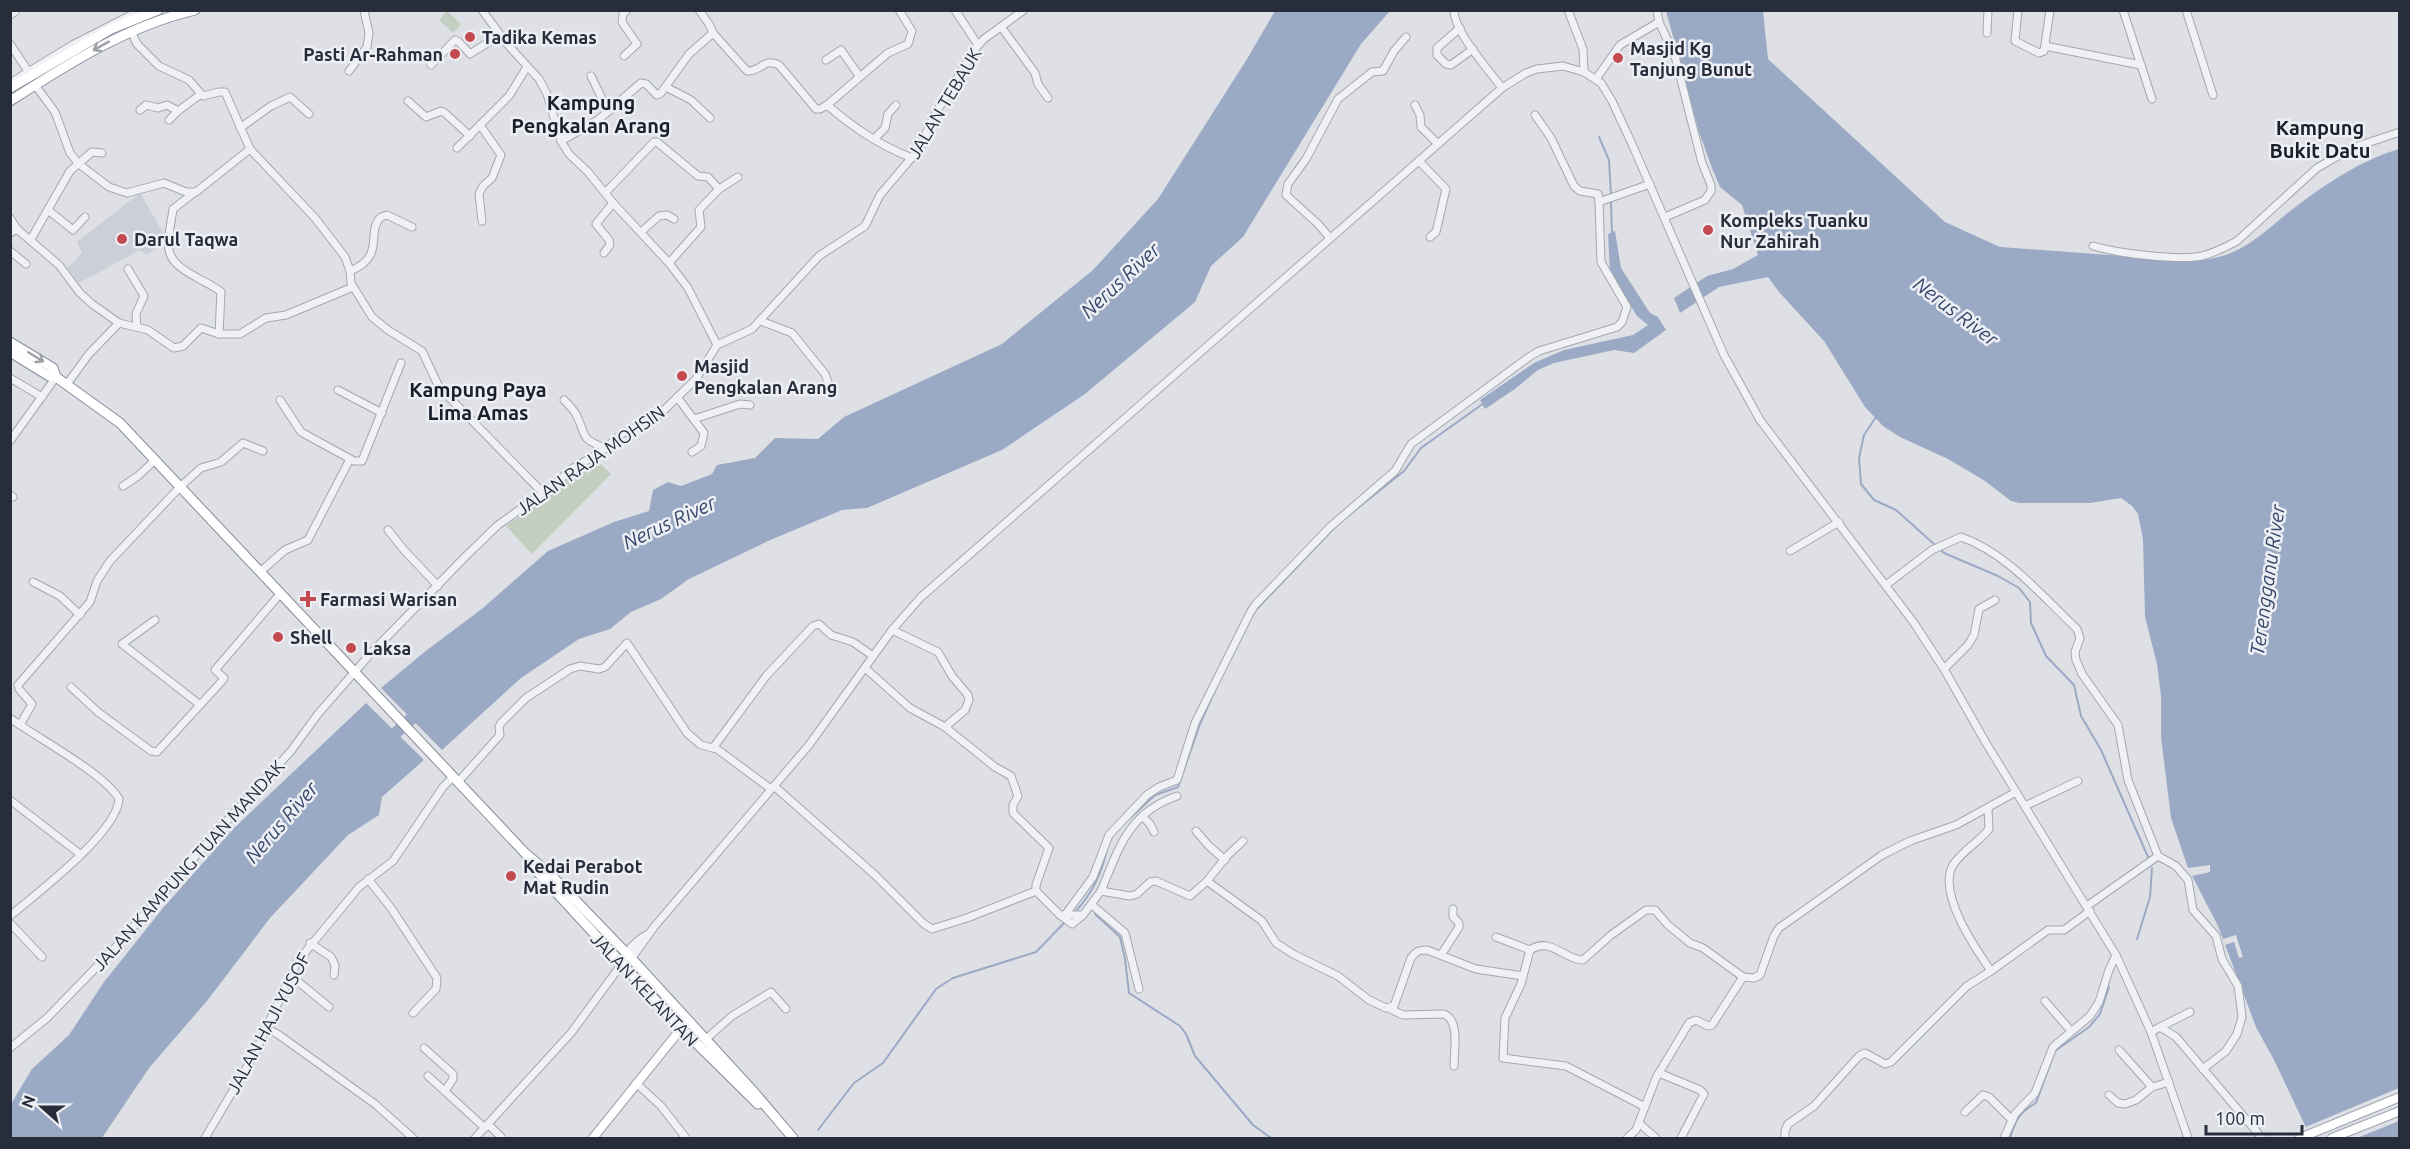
<svg xmlns="http://www.w3.org/2000/svg" width="2410" height="1149" font-family="Ubuntu,sans-serif">
<rect width="100%" height="100%" fill="#dee0e6"/>
<path fill="#cccfd8" d="M140,193L165,236L163,245L146,255L140,250L79,283L68,268L82,253L77,242Z"/>
<g fill="#c2cfc0">
<path d="M447,11L461,24L453,33L439,20Z"/>
<path d="M596,460L611,474L532,554L506,526L545,498L569,473Z"/>
</g>
<g fill="#9baac4">
<path d="M1275,11H1390L1361,44L1243,237L1211,266L1195,302L1085,394L1002,450L867,508L842,510L768,541L689,579L661,599L631,612L610,629L579,639L521,678L442,750L381,688L427,650L483,608L548,551L614,522L649,511L653,490L668,482L681,486L712,474L717,465L755,458L775,438L818,439L844,417L1002,344L1093,270L1158,199L1247,59Z"/>
<path d="M1666,11H1763L1768,59L1945,222L2000,247L2190,261C2245,259 2262,231 2302,202C2332,180 2364,159 2399,149V1138H2311L2275,1062L2256,1027L2218,926L2188,868L2171,818L2161,737V696L2157,664L2145,617L2143,539L2138,514L2132,506L2121,498L2090,503H2020L2011,501L1985,481L1948,459L1900,437L1883,426L1865,407L1824,341L1779,292L1768,277L1719,287L1680,313L1674,298L1707,276L1733,269L1758,255L1742,205L1720,187L1712,168L1699,132Z"/>
<path d="M1615,231L1621,268L1650,313L1658,317L1666,330L1634,353L1614,350L1554,363L1538,370L1515,389L1485,409L1480,400L1534,363L1564,350L1633,335L1648,325L1637,316L1610,272L1608,234Z"/>
<path d="M366,703L424,760L382,797L379,815L348,835L270,918L207,1001L149,1068L102,1138H11V1104L32,1069L69,1035L104,982L163,908L233,829Z"/>
</g>
<g fill="#dee0e6">
<path d="M2210,865V872L2192,876L2188,868Z"/>
<path d="M2236,935L2243,957L2239,958L2234,942L2225,945L2223,939Z"/>
<path d="M2399,1088V1121L2357,1138H2308L2303,1128Z"/>
</g>
<g fill="none" stroke-linecap="round" stroke-linejoin="round">
<g stroke="#9baac4" stroke-width="2">
<path d="M1599,137L1609,160L1611,195"/>
<path d="M1611,201L1612,234"/>
<path d="M1876,417L1864,435L1859,458L1861,484L1874,500L1896,510L1944,553L1998,576L2019,588L2030,602L2031,623L2046,656L2074,685L2081,716L2101,750L2148,857"/>
<path d="M1344,519L1404,471L1421,448L1484,403"/>
<path d="M1254,612L1337,525"/>
<path d="M1230,660L1250,620"/>
<path d="M1127,821L1155,795L1178,787L1200,724L1218,684"/>
<path d="M1075,912C1091,895 1102,873 1107,849"/>
<path d="M1095,914L1120,937L1125,959L1129,993L1180,1026L1186,1034L1195,1056L1253,1125L1271,1138"/>
<path d="M2137,939L2150,897L2152,868"/>
<path d="M2055,1051L2089,1027L2100,1014L2109,987"/>
<path d="M818,1130L854,1083L883,1063L936,989L953,978L1036,952L1066,921"/>
<path d="M2010,1138C2016,1120 2018,1113 2036,1103L2051,1062"/>
</g>
<path stroke="#9baac4" stroke-width="12" d="M385,743L423,708"/>
<g stroke="#a4a7b0" stroke-width="9">
<g id="minor">
<path d="M482,10L507,44L539,79L547,94L561,141L569,154L588,172L613,203L669,263L688,288L717,345"/>
<path d="M699,10L709,24L713,33"/>
<path d="M955,10L978,45"/>
<path d="M1454,10C1454,32 1489,70 1502,88"/>
<path d="M1568,10L1583,49L1584,72"/>
<path d="M1657,10L1659,22L1675,56L1702,163L1711,185V191L1705,200L1665,217"/>
<path d="M2018,10L2015,41L2039,53L2044,51L2050,10"/>
<path d="M2123,10L2152,99"/>
<path d="M2186,10L2213,95"/>
<path d="M10,15L15,12"/>
<path d="M1002,28L1035,73L1038,84L1048,98"/>
<path d="M1460,28L1437,48V55L1446,64L1451,65L1473,49"/>
<path d="M131,31L137,44L159,66L189,80L203,96L219,92H225L250,149L315,218L345,257L350,271L351,283L372,317L388,330L422,351L439,387L543,493"/>
<path d="M1987,33L1988,10"/>
<path d="M10,44L28,71"/>
<path d="M2045,46L2141,65"/>
<path d="M624,56L637,44L622,22L623,14L627,10"/>
<path d="M826,60L841,50L860,77"/>
<path d="M431,65L455,40L459,42L470,54L500,35"/>
<path d="M349,71L367,47L369,33L364,10"/>
<path d="M591,76L608,111"/>
<path d="M1596,79L1620,45L1659,22"/>
<path d="M10,83L74,44L141,10"/>
<path d="M35,85L55,112L70,153L79,164L109,187L127,193L164,183L186,192H196L250,149"/>
<path d="M666,87L691,100L710,118"/>
<path d="M408,101L426,117L441,111L445,113L470,136"/>
<path d="M827,105L888,53L908,44L912,31L899,10"/>
<path d="M1415,105L1420,115L1421,127L1438,144"/>
<path d="M140,110L146,105L158,108L167,105L178,111"/>
<path d="M1535,115L1551,138L1574,186L1580,191L1598,194L1599,202"/>
<path d="M169,120L178,111L201,94"/>
<path d="M480,125L501,155L492,178L483,186L479,194L482,221"/>
<path d="M240,128L271,106L290,97L309,114"/>
<path d="M874,139L885,128L888,114L896,105"/>
<path d="M561,141L598,120L641,83L646,84L657,95L661,93L689,54L713,33L747,71C760,72 765,57 779,65L816,109H820L827,105C854,128 879,145 912,158"/>
<path d="M457,148L509,96L527,67"/>
<path d="M1419,161L1446,189L1436,232L1430,237"/>
<path d="M195,192L173,209C168,245 159,258 196,277C204,282 214,286 221,292L219,334"/>
<path d="M606,192L654,142H657L698,176L708,177L719,189"/>
<path d="M48,210L73,230L85,217"/>
<path d="M10,218L17,229"/>
<path d="M641,232L659,216L667,215L674,219"/>
<path d="M10,233L17,229L59,265L80,293L92,304L119,323L148,330L174,348L183,346L201,328L219,334H240L266,318L286,315L353,287"/>
<path d="M1330,238L1318,224L1286,195L1288,184L1306,159L1338,99L1372,72L1383,71L1394,51L1406,37"/>
<path d="M31,239L70,171L92,152L102,153"/>
<path d="M2093,246C2117,253 2178,261 2202,256C2214,253 2226,247 2237,241L2317,168L2352,148L2400,132"/>
<path d="M10,251L26,264"/>
<path d="M604,253L610,245L609,240L596,224L613,203"/>
<path d="M669,263L701,227L699,210L719,189L738,177"/>
<path d="M128,269L144,296L136,314L137,327"/>
<path d="M350,271C387,256 365,232 381,217L387,215L412,227"/>
<path d="M761,321L792,333L825,374L831,390"/>
<path d="M717,345L752,329L819,256L865,226L880,195L919,149L934,116L975,49L984,39L1024,10"/>
<path d="M10,378L42,397"/>
<path d="M67,384L89,354L119,323"/>
<path d="M338,390L382,413"/>
<path d="M677,397L704,433L701,446L692,452"/>
<path d="M280,400L301,432L354,461H362L401,363"/>
<path d="M564,400C569,405 574,410 577,416C587,438 580,438 605,448"/>
<path d="M694,419L740,404L750,405"/>
<path d="M10,441L56,377"/>
<path d="M123,486L138,476L155,460"/>
<path d="M10,495L13,497"/>
<path d="M388,530L404,550L438,586"/>
<path d="M1790,551L1839,522"/>
<path d="M260,572L285,550L308,540L350,459"/>
<path d="M33,582L60,596L80,615"/>
<path d="M1886,585L1932,550L1961,537C2007,553 2042,596 2077,629L2080,638L2075,652L2076,660L2082,674L2118,725L2128,780L2158,856L2176,866L2188,880L2193,910L2216,936L2222,959L2238,986L2242,1017L2237,1034L2226,1051L2203,1069"/>
<path d="M155,620L122,644L199,704"/>
<path d="M892,630L938,652L952,676L968,695L969,700L965,710L945,727"/>
<path d="M865,668L910,708L945,727L995,767L1011,776L1018,796L1013,805V813L1049,848L1036,885V891"/>
<path d="M1944,669L1968,645L1974,635L1979,609L1995,600"/>
<path d="M71,687L98,712L151,751L157,752L222,681L224,678L215,670L280,594"/>
<path d="M10,718C37,738 104,773 119,799C117,833 37,893 10,916"/>
<path d="M20,725L32,704L19,689L18,685L90,602L97,581L110,561L180,487L201,468L221,462L243,443L263,451"/>
<path d="M713,748L767,675L813,626L819,624L831,635L853,642L873,656"/>
<path d="M458,782L500,735L499,727L501,723L526,698L570,669L580,666L599,669L605,667L627,643L687,733L701,745L717,749L771,789"/>
<path d="M774,786L875,875L923,923L932,929L967,918L1036,891L1060,915H1083L1101,891L1130,896L1137,894L1150,882L1156,881L1190,896L1207,881L1262,921L1276,943L1293,954L1338,976L1369,1000L1386,1008L1394,1006L1411,958C1416,951 1419,950 1427,950L1476,969L1523,976"/>
<path d="M10,800L80,854"/>
<path d="M2025,806L2078,781"/>
<path d="M1143,817L1150,824L1154,832"/>
<path d="M1196,831L1209,846L1225,860"/>
<path d="M368,879L391,908L437,978L436,989L413,1013"/>
<path d="M1207,881L1227,856L1243,841"/>
<path d="M1101,891C1119,848 1128,813 1177,796"/>
<path d="M1092,905L1125,933L1139,989"/>
<path d="M2087,906L2158,856"/>
<path d="M1060,915L1072,924L1083,915"/>
<path d="M1065,915L1093,877L1109,835L1147,795L1159,787L1177,780L1195,723L1250,613L1255,605L1330,527L1395,471L1411,444L1529,357L1539,351L1617,327L1622,322L1627,307L1601,262L1599,202L1650,184"/>
<path d="M10,923L42,957"/>
<path d="M1496,937L1530,950"/>
<path d="M310,943L331,957L335,965L334,975"/>
<path d="M1441,955L1459,927V923L1453,917V909"/>
<path d="M629,962L654,927L809,745L892,630L921,597L1502,88L1526,73L1537,69L1563,66L1584,72L1601,83L1612,101L1632,144L1724,355L1760,420L1914,623L1944,669L1986,743L2116,955L2151,1032L2188,1138"/>
<path d="M1991,971L2048,930H2064L2090,911"/>
<path d="M290,975L329,1007"/>
<path d="M2045,1001L2071,1031"/>
<path d="M1390,1009L1403,1015L1444,1014C1460,1020 1454,1051 1454,1066"/>
<path d="M2160,1027L2190,1012"/>
<path d="M268,1029L279,1035L375,1104L413,1138"/>
<path d="M2151,1032L2160,1027L2176,1037L2262,1138"/>
<path d="M705,1040L732,1016L771,992L786,1009"/>
<path d="M10,1048L47,1018L114,949L213,836L291,751L318,714L372,652L465,557L498,525L554,485L570,470L601,452L620,435L659,415L696,379L717,345"/>
<path d="M424,1048L453,1074V1079L445,1091"/>
<path d="M2119,1050L2152,1087"/>
<path d="M1659,1073L1700,1090L1704,1094L1681,1138"/>
<path d="M428,1076L485,1128"/>
<path d="M636,1083L661,1106L686,1138"/>
<path d="M2109,1095L2118,1103L2125,1104L2136,1100L2152,1087L2169,1082"/>
<path d="M1645,1107L1566,1066L1503,1058L1505,1018L1521,984L1530,950C1550,936 1565,960 1583,960L1611,935L1646,910H1655L1668,925L1690,943L1703,948L1743,977"/>
<path d="M1965,1112L1983,1095L1989,1097L2012,1120"/>
<path d="M1639,1123L1656,1138"/>
<path d="M488,1124L502,1138"/>
<path d="M205,1138L254,1055L297,962L359,887L393,861L443,787L453,777"/>
<path d="M475,1138L571,1033L621,965C624,952 637,940 648,934"/>
<path d="M1627,1138L1636,1130L1656,1078L1689,1023L1696,1020L1708,1026L1712,1025L1743,977L1754,978L1760,975L1774,936L1779,928L1882,855L1910,841L1956,825L2016,792"/>
<path d="M1785,1138V1131L1788,1124L1814,1106L1859,1056L1865,1053L1885,1064L1891,1062L1967,986L1991,971C1975,948 1937,893 1953,865C1962,851 1979,842 1989,829L1988,808"/>
<path d="M2004,1138L2015,1114L2035,1093L2053,1047L2090,1016L2099,1002L2109,970L2116,955"/>
</g>
</g>
<g stroke="#9ea3b1" stroke-width="10">
<g id="major">
<path d="M593,1138L688,1020"/>
<path d="M2300,1138L2400,1097"/>
<path d="M2332,1138L2400,1111"/>
</g>
</g>
<g stroke="#868c9c" stroke-width="11">
<g id="highway">
<path d="M10,88L111,29L158,10"/>
<path d="M10,101C68,64 127,26 195,10"/>
<path d="M10,342L53,368L56,377"/>
<path d="M10,352L49,376L56,377L120,423L525,853L552,876L632,959L753,1091L793,1138"/>
<path d="M528,858L532,866L681,1028L758,1104"/>
</g>
</g>
<use href="#minor" stroke="#f0f1f5" stroke-width="7"/>
<use href="#major" stroke="#fff" stroke-width="8"/>
<use href="#highway" stroke="#fff" stroke-width="9"/>
</g>
<defs><path id="oneway-shaft" d="M-6 0H5M1.5-3L5.5 0L1.5 3" fill="none" stroke-width="1.6" stroke-linecap="round" stroke-linejoin="round" transform="scale(1.5)"/></defs>
<g stroke="#9ea0a7">
<use href="#oneway-shaft" transform="translate(101 46) rotate(151)"/>
<use href="#oneway-shaft" transform="translate(36 357) rotate(32)"/>
</g>
<g fill="#c34b4f" stroke="#edeff4" stroke-width="2">
<circle cx="470" cy="37" r="6"/>
<circle cx="455" cy="54" r="6"/>
<circle cx="1618" cy="58" r="6"/>
<circle cx="1708" cy="230" r="6"/>
<circle cx="122" cy="239" r="6"/>
<circle cx="682" cy="376" r="6"/>
<path d="M305 590h6v6h6v6h-6v6h-6v-6h-6v-6h6z"/>
<circle cx="278" cy="637" r="6"/>
<circle cx="351" cy="648" r="6"/>
<circle cx="511" cy="876" r="6"/>
</g>
<g text-anchor="middle" dominant-baseline="central" stroke-width="5" stroke-linejoin="round" paint-order="stroke">
<g font-size="18" font-weight="bold" fill="#282d3c" stroke="#edeff4" text-anchor="start">
<text x="482" y="37">Tadika Kemas</text>
<text x="1630" y="48">Masjid Kg<tspan x="1630" dy="21">Tanjung Bunut</tspan></text>
<text x="443" y="54" text-anchor="end">Pasti Ar-Rahman</text>
<text x="1720" y="220">Kompleks Tuanku<tspan x="1720" dy="21">Nur Zahirah</tspan></text>
<text x="134" y="239">Darul Taqwa</text>
<text x="694" y="366">Masjid<tspan x="694" dy="21">Pengkalan Arang</tspan></text>
<text x="320" y="599">Farmasi Warisan</text>
<text x="290" y="637">Shell</text>
<text x="363" y="648">Laksa</text>
<text x="523" y="866">Kedai Perabot<tspan x="523" dy="21">Mat Rudin</tspan></text>
</g>
<g font-size="18" fill="#282d3c" stroke="#edeff4">
<text transform="translate(944 103) rotate(-59)">JALAN TEBAUK</text>
<text transform="translate(590 460) rotate(-35)">JALAN RAJA MOHSIN</text>
<text transform="translate(188 865) rotate(-48)">JALAN KAMPUNG TUAN MANDAK</text>
<text transform="translate(645 989) rotate(47)">JALAN KELANTAN</text>
<text transform="translate(268 1023) rotate(-62)">JALAN HAJI YUSOF</text>
</g>
<g font-size="20" font-weight="bold" fill="#1b1f2c" stroke="#edeff4">
<text x="591" y="102">Kampung<tspan x="591" dy="23">Pengkalan Arang</tspan></text>
<text x="2320" y="127">Kampung<tspan x="2320" dy="23">Bukit Datu</tspan></text>
<text x="478" y="389">Kampung Paya<tspan x="478" dy="23">Lima Amas</tspan></text>
</g>
<g font-size="20" font-style="italic" fill="#36486c" stroke="#edeff4">
<text transform="translate(1120 280) rotate(-43)">Nerus River</text>
<text transform="translate(1956 311) rotate(37)">Nerus River</text>
<text transform="translate(669 522) rotate(-25)">Nerus River</text>
<text transform="translate(2267 580) rotate(-82)">Terengganu River</text>
<text transform="translate(281 822) rotate(-49)">Nerus River</text>
</g>
</g>
<rect width="2410" height="1149" fill="none" stroke="#282d3c" stroke-width="24"/>
<g transform="translate(42 1107) rotate(291)" stroke="#edeff4" stroke-width="4.5" paint-order="stroke">
<path d="M0-4.5L10 22L0 15L-10 22Z" fill="#282d3c"/>
<text y="-9" font-size="16" font-weight="bold" text-anchor="middle" fill="#282d3c">N</text>
</g>
<path d="M2206 1125v9h96v-9" fill="none" stroke="#282d3c" stroke-width="3"/>
<text x="2215" y="1125" font-size="18" fill="#282d3c" stroke="#edeff4" stroke-width="4.5" paint-order="stroke">100 m</text>
</svg>
